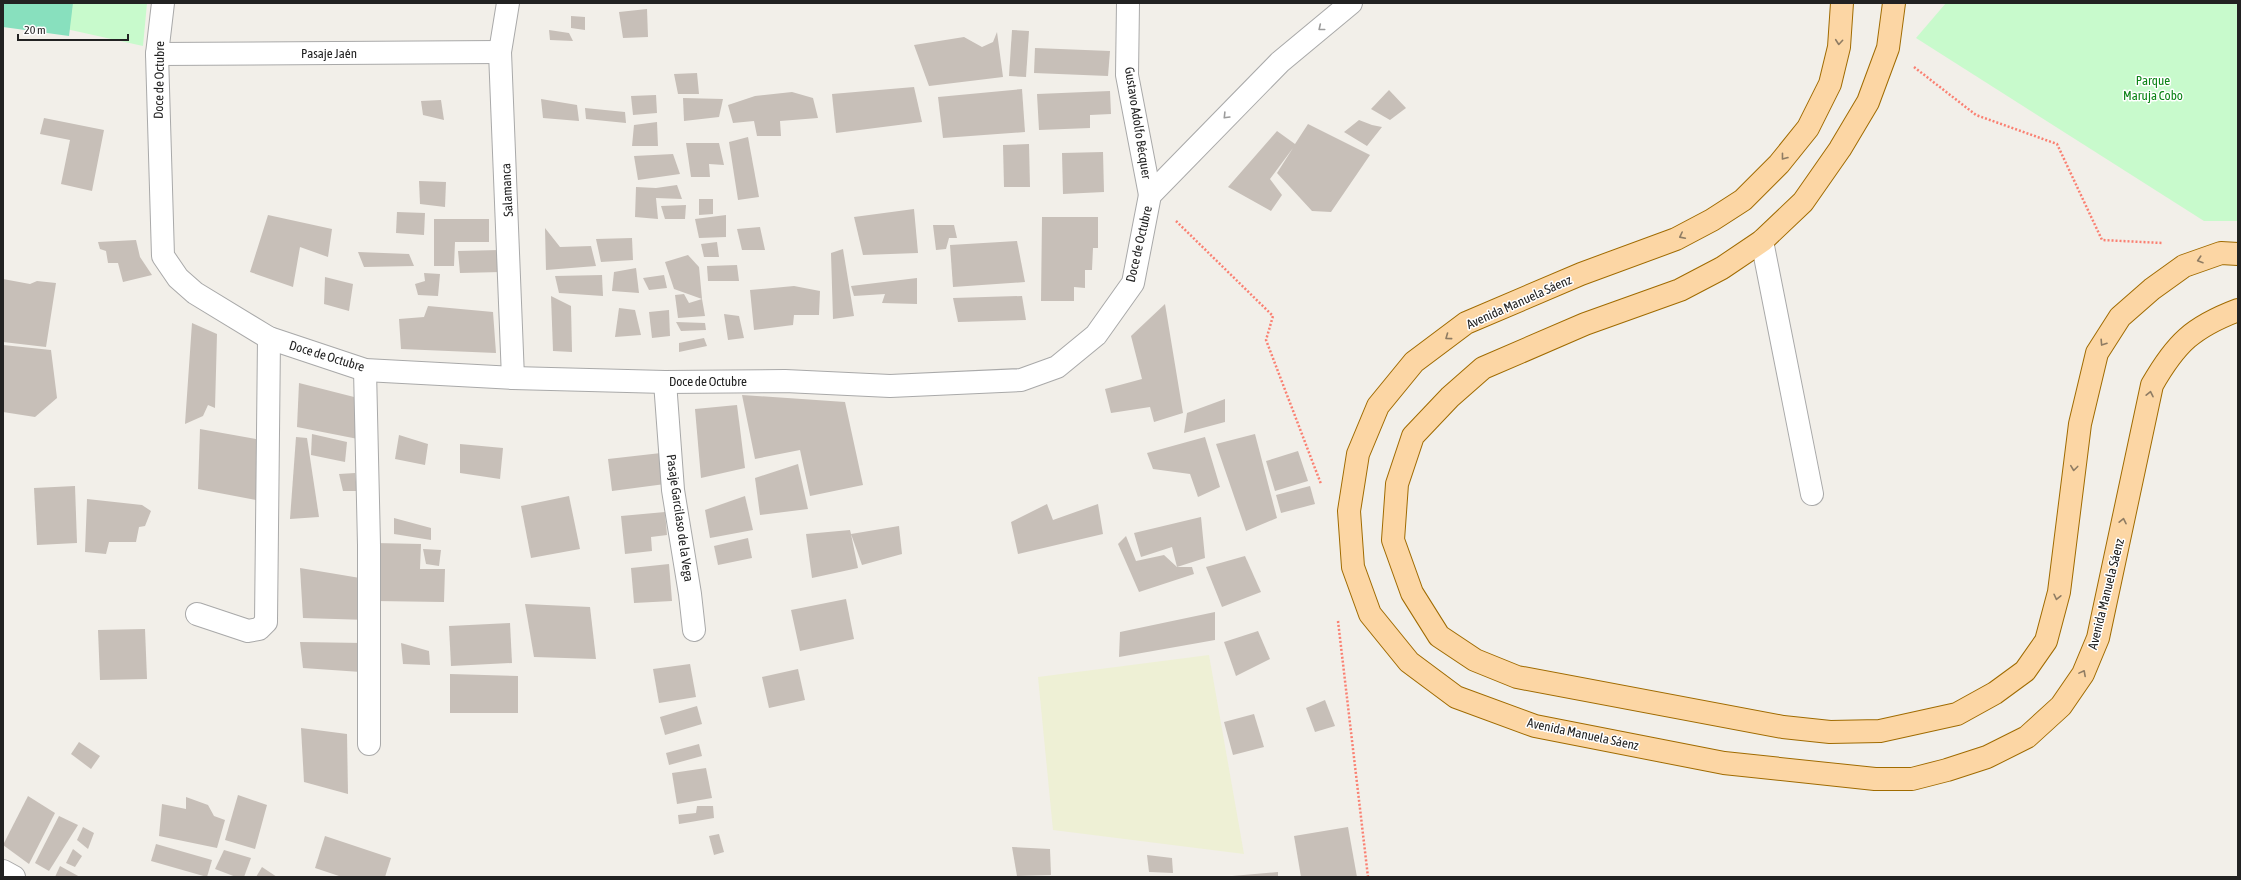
<svg xmlns="http://www.w3.org/2000/svg" width="2241" height="880" font-family="'Asap Condensed',sans-serif">
<rect width="100%" height="100%" fill="#f2efe9"/>
<path fill="#eef0d5" d="M1209,655L1244,854L1053,830L1038,677Z"/>
<g fill="#c8facc">
<path d="M3,3H147L143,46L3,15Z"/>
<path d="M1946,3H2238V221H2204L1916,38Z"/>
</g>
<path fill="#88e0be" d="M3,3H73L69,36L3,27Z"/>
<g fill="#c7bfb8">
<path d="M647,9L648,37L623,38L619,12Z"/>
<path d="M571,16L585,17V30L571,28Z"/>
<path d="M549,30L569,33L573,41L550,40Z"/>
<path d="M1012,30L1029,31L1026,77L1009,76Z"/>
<path d="M997,32L1003,77L929,86L914,45L964,37L982,47L993,42Z"/>
<path d="M1035,48L1110,51L1108,76L1034,73Z"/>
<path d="M697,73L699,94H678L674,74Z"/>
<path d="M914,87L922,122L836,133L832,94Z"/>
<path d="M1022,89L1025,132L943,138L938,97Z"/>
<path d="M1389,90L1406,108L1390,120L1371,109Z"/>
<path d="M1110,91L1111,114L1090,115V128L1039,130L1037,94Z"/>
<path d="M792,92L813,98L818,118L780,121L781,136H757L754,121L733,123L728,105L755,96Z"/>
<path d="M656,95L657,113L633,115L631,96Z"/>
<path d="M683,98L723,99L719,117L684,121Z"/>
<path d="M541,99L577,105L579,121L543,118Z"/>
<path d="M441,100L444,120L423,115L421,101Z"/>
<path d="M585,108L625,112L626,123L586,119Z"/>
<path d="M44,118L104,130L92,191L61,184L70,140L40,134Z"/>
<path d="M1359,120L1372,125L1382,127L1367,146L1344,132Z"/>
<path d="M657,122L658,146H632L634,125Z"/>
<path d="M1308,124L1370,155L1331,212L1312,211L1277,173L1293,148L1270,179L1282,195L1271,211L1228,187L1277,131L1295,144Z"/>
<path d="M748,137L759,197L738,200L729,142Z"/>
<path d="M686,143H719L724,165L709,164L710,177H691Z"/>
<path d="M1029,144L1030,187H1004L1003,145Z"/>
<path d="M1103,152L1104,192L1063,194L1062,153Z"/>
<path d="M673,154L680,174L638,180L634,156Z"/>
<path d="M419,181L446,182L445,207L420,204Z"/>
<path d="M677,185L682,199L656,198L658,219L635,217L636,187L656,188Z"/>
<path d="M699,199H713V214L699,215Z"/>
<path d="M686,205L685,219H665L661,206Z"/>
<path d="M914,209L918,253L863,255L854,217Z"/>
<path d="M397,212L425,213L424,235L396,233Z"/>
<path d="M268,215L332,229L328,257L300,247L293,287L250,272Z"/>
<path d="M726,215V237L699,238L695,219Z"/>
<path d="M1042,217H1098V248H1093L1092,270H1085V288L1074,287V301H1041Z"/>
<path d="M434,219H489V242H455L454,266H434Z"/>
<path d="M933,225H954L957,238H949L946,249L936,250Z"/>
<path d="M760,227L765,250H742L737,229Z"/>
<path d="M545,228L560,247L591,246L596,266L546,270Z"/>
<path d="M632,238L633,260L601,262L596,239Z"/>
<path d="M136,240L140,257L152,275L123,282L118,263H108L106,251L100,249L98,242Z"/>
<path d="M1017,241L1025,282L953,287L950,245Z"/>
<path d="M717,242L719,257H704L701,244Z"/>
<path d="M843,249L854,316L833,319L831,253Z"/>
<path d="M500,250L501,272L460,273L458,251Z"/>
<path d="M358,252L409,254L414,266L364,267Z"/>
<path d="M688,255L699,267L702,299L674,289L665,262Z"/>
<path d="M737,265L739,281H708L707,266Z"/>
<path d="M636,268L639,293L612,291L614,272Z"/>
<path d="M424,273L440,274L438,296L418,295L415,284L425,281Z"/>
<path d="M602,275L603,296L559,293L555,276Z"/>
<path d="M664,275L667,288L649,290L643,278Z"/>
<path d="M325,277L353,284L349,311L324,304Z"/>
<path d="M917,278V304L882,303L885,294L854,296L851,286Z"/>
<path d="M3,279L30,284L37,281L56,283L46,347L3,342Z"/>
<path d="M794,286L820,291L819,315H794L793,325L754,330L750,290Z"/>
<path d="M684,294L689,303L702,299L705,316L678,318L675,295Z"/>
<path d="M551,296L571,306L572,352L553,351Z"/>
<path d="M1022,296L1026,320L958,322L953,298Z"/>
<path d="M1165,304L1183,413L1154,422L1150,407L1111,413L1105,389L1142,379L1131,336Z"/>
<path d="M428,306L493,312L496,353L401,349L399,319L424,317Z"/>
<path d="M619,308L635,310L641,335L615,337Z"/>
<path d="M669,310L670,336L652,338L649,312Z"/>
<path d="M724,314L739,316L744,338L728,340Z"/>
<path d="M676,322L705,323L706,330L681,331Z"/>
<path d="M192,323L217,334L215,408L208,405L203,416L185,424Z"/>
<path d="M704,338L707,346L679,352V343Z"/>
<path d="M3,345L51,350L57,398L35,417L3,412Z"/>
<path d="M299,383L358,398V439L297,427Z"/>
<path d="M742,395L845,402L863,485L810,496L800,450L755,459Z"/>
<path d="M1225,399V422L1184,433L1187,413Z"/>
<path d="M737,405L745,468L701,478L695,409Z"/>
<path d="M200,429L267,441L261,501L198,489Z"/>
<path d="M312,434L347,442L345,462L311,455Z"/>
<path d="M1255,434L1277,518L1246,531L1216,444Z"/>
<path d="M399,435L428,444L425,465L395,459Z"/>
<path d="M296,437L307,438L319,517L290,519Z"/>
<path d="M1205,437L1220,487L1198,497L1190,474L1153,469L1147,453Z"/>
<path d="M460,444L503,448L500,479L460,473Z"/>
<path d="M1298,451L1308,481L1275,491L1266,461Z"/>
<path d="M661,453L665,484L612,491L608,459Z"/>
<path d="M798,464L808,509L760,515L755,478Z"/>
<path d="M355,473L357,491H343L339,474Z"/>
<path d="M75,486L77,543L37,545L34,488Z"/>
<path d="M1310,486L1315,504L1281,513L1276,495Z"/>
<path d="M569,496L580,549L531,558L521,506Z"/>
<path d="M745,496L753,530L710,538L705,510Z"/>
<path d="M87,499L142,505L151,511L145,526L139,527L136,542H109L106,554L85,552Z"/>
<path d="M1047,504L1053,520L1098,504L1103,534L1018,554L1011,522Z"/>
<path d="M665,512L667,535L651,537L652,551L625,554L621,516Z"/>
<path d="M1201,517L1205,558L1177,567L1172,547L1141,557L1134,533Z"/>
<path d="M394,518L431,528V540L394,534Z"/>
<path d="M899,526L902,554L862,565L851,534L858,568L812,578L806,534L850,530L851,534Z"/>
<path d="M1126,536L1136,561L1164,555L1177,567H1192L1194,574L1139,592L1118,544Z"/>
<path d="M748,538L752,558L718,565L714,546Z"/>
<path d="M375,543L421,544L420,569H445L444,602L375,601Z"/>
<path d="M423,549L441,550L439,566L426,564Z"/>
<path d="M1245,556L1261,592L1222,607L1206,567Z"/>
<path d="M669,564L672,601L634,603L631,568Z"/>
<path d="M300,568L366,579L368,620L303,618Z"/>
<path d="M846,599L854,639L800,651L791,610Z"/>
<path d="M525,604L590,607L596,659L534,657Z"/>
<path d="M1215,612V640L1119,657L1120,632Z"/>
<path d="M510,623L512,663L451,666L449,626Z"/>
<path d="M145,629L147,679L100,680L98,630Z"/>
<path d="M1258,631L1270,659L1236,676L1224,642Z"/>
<path d="M300,642L364,643L361,672L303,668Z"/>
<path d="M401,643L429,651L430,665L403,664Z"/>
<path d="M690,664L696,697L659,703L653,669Z"/>
<path d="M798,669L805,700L769,708L762,677Z"/>
<path d="M450,674L518,676V713H450Z"/>
<path d="M1325,700L1335,726L1315,732L1306,708Z"/>
<path d="M697,706L702,724L665,735L660,717Z"/>
<path d="M1254,714L1264,747L1233,755L1224,722Z"/>
<path d="M301,728L347,734L348,794L304,782Z"/>
<path d="M79,742L100,756L91,769L71,754Z"/>
<path d="M699,744L702,756L669,765L666,753Z"/>
<path d="M706,768L712,798L677,804L672,773Z"/>
<path d="M238,795L267,805L255,849L225,840Z"/>
<path d="M28,796L55,813L29,864L3,845Z"/>
<path d="M186,797L208,805L214,816L225,820L217,848L159,836L162,804L186,809Z"/>
<path d="M697,806H713L714,818L679,824L678,815L696,813Z"/>
<path d="M59,816L78,825L49,871L35,863Z"/>
<path d="M83,827L94,833L88,849L77,840Z"/>
<path d="M1348,827L1357,877H1301L1294,836Z"/>
<path d="M719,834L724,852L714,855L709,836Z"/>
<path d="M325,836L391,858L385,877H342L315,868Z"/>
<path d="M156,844L212,860L207,877L151,861Z"/>
<path d="M1012,847L1050,849L1051,875L1017,876Z"/>
<path d="M73,849L82,856L75,867L66,863Z"/>
<path d="M224,850L251,858L244,877H236L215,869Z"/>
<path d="M1147,855L1172,858L1173,873L1149,872Z"/>
<path d="M60,866L80,877H55Z"/>
<path d="M262,867L277,877H256Z"/>
<path d="M1278,872V877H1232V876Z"/>
</g>
<g fill="none" stroke-linecap="round" stroke-linejoin="round">
<g stroke="#a9a9a9" stroke-width="24">
<g id="street">
<path d="M163,3L157,54L163,256L178,278L195,293L269,338L365,370L513,378L665,382L785,381L890,386L1021,380L1057,367L1096,335L1133,283L1150,195L1280,62L1351,3"/>
<path d="M508,3L500,52L513,378"/>
<path d="M1128,3L1127,75L1150,195"/>
<path d="M157,54L500,52"/>
<path d="M1762,241L1812,494"/>
<path d="M365,370L369,545V744"/>
<path d="M665,382L673,490L690,594L694,630"/>
<path d="M197,614L248,631L259,629L266,622L269,338"/>
<path d="M3,871L14,877"/>
</g>
</g>
<g stroke="#a06b00" stroke-width="24">
<g id="primary">
<path d="M1842,3L1839,47L1830,84L1808,128L1779,164L1743,200L1712,220L1676,239L1581,274L1466,323L1414,362L1378,406L1358,454L1349,511L1353,567L1370,614L1409,662L1456,697L1535,726L1724,763L1875,779H1912L1947,770L1987,757L2027,737L2061,706L2083,674L2098,638L2152,385C2176,343 2193,327 2238,310"/>
<path d="M1894,3L1888,48L1868,102L1840,149L1803,202L1762,241L1722,268L1680,290L1585,324L1483,368L1450,397L1413,436L1397,484L1393,540L1412,593L1439,636L1475,660L1517,677L1783,727L1830,732L1880,731L1957,714L1995,693L2025,671L2046,641L2059,592L2080,424L2097,353L2120,317L2152,289L2184,266L2221,253L2238,254"/>
</g>
</g>
<g stroke="#fa8072" stroke-width="2.5" stroke-dasharray="2 2" stroke-linecap="butt">
<path d="M1914,67L1976,115L2057,144L2102,240L2162,243"/>
<path d="M1176,221L1273,316L1266,340L1321,484"/>
<path d="M1338,621L1368,877"/>
</g>
<use href="#street" stroke="#fff" stroke-width="22"/>
<use href="#primary" stroke="#fcd6a4" stroke-width="22"/>
</g>
<defs><path id="oneway-chevron" d="M-2-3.5L2.5 0L-2 3.5" fill="none" stroke-width="1.6" stroke-linecap="round" stroke-linejoin="round"/></defs>
<g stroke="#9c9c9c">
<use href="#oneway-chevron" transform="translate(1321 28) rotate(141)"/>
<use href="#oneway-chevron" transform="translate(1226 116) rotate(134)"/>
</g>
<g stroke="#8f7c63">
<use href="#oneway-chevron" transform="translate(1839 42) rotate(95)"/>
<use href="#oneway-chevron" transform="translate(1784 157) rotate(128)"/>
<use href="#oneway-chevron" transform="translate(1682 236) rotate(153)"/>
<use href="#oneway-chevron" transform="translate(2200 260) rotate(162)"/>
<use href="#oneway-chevron" transform="translate(1448 337) rotate(144)"/>
<use href="#oneway-chevron" transform="translate(2103 343) rotate(123)"/>
<use href="#oneway-chevron" transform="translate(2150 394) rotate(-78)"/>
<use href="#oneway-chevron" transform="translate(2074 468) rotate(97)"/>
<use href="#oneway-chevron" transform="translate(2123 521) rotate(-78)"/>
<use href="#oneway-chevron" transform="translate(2057 597) rotate(103)"/>
<use href="#oneway-chevron" transform="translate(2083 673) rotate(-62)"/>
</g>
<g text-anchor="middle" dominant-baseline="central" stroke-width="3" stroke-linejoin="round" paint-order="stroke">
<g font-size="13" fill="#222" stroke="#fff">
<text x="329" y="53">Pasaje Jaén</text>
<text transform="translate(159 80) rotate(-89)">Doce de Octubre</text>
<text transform="translate(1138 123) rotate(81)">Gustavo Adolfo Bécquer</text>
<text transform="translate(507 190) rotate(-93)">Salamanca</text>
<text transform="translate(1139 244) rotate(-77)">Doce de Octubre</text>
<text transform="translate(1519 302) rotate(-24)">Avenida Manuela Sáenz</text>
<text transform="translate(327 356) rotate(17)">Doce de Octubre</text>
<text x="708" y="381">Doce de Octubre</text>
<text transform="translate(680 518) rotate(82)">Pasaje Garcilaso de la Vega</text>
<text transform="translate(2106 594) rotate(-76)">Avenida Manuela Sáenz</text>
<text transform="translate(1583 734) rotate(12)">Avenida Manuela Sáenz</text>
</g>
<g font-size="13" fill="#0c8416" stroke="#fff">
<text x="2153" y="80">Parque<tspan x="2153" dy="15">Maruja Cobo</tspan></text>
</g>
</g>
<rect width="2241" height="880" fill="none" stroke="#222222" stroke-width="8"/>
<path d="M18 34v6h110v-6" fill="none" stroke="#222222" stroke-width="2"/>
<text x="24" y="34" font-size="12" fill="#222222" stroke="#ffffff" stroke-width="3" paint-order="stroke">20 m</text>
</svg>
